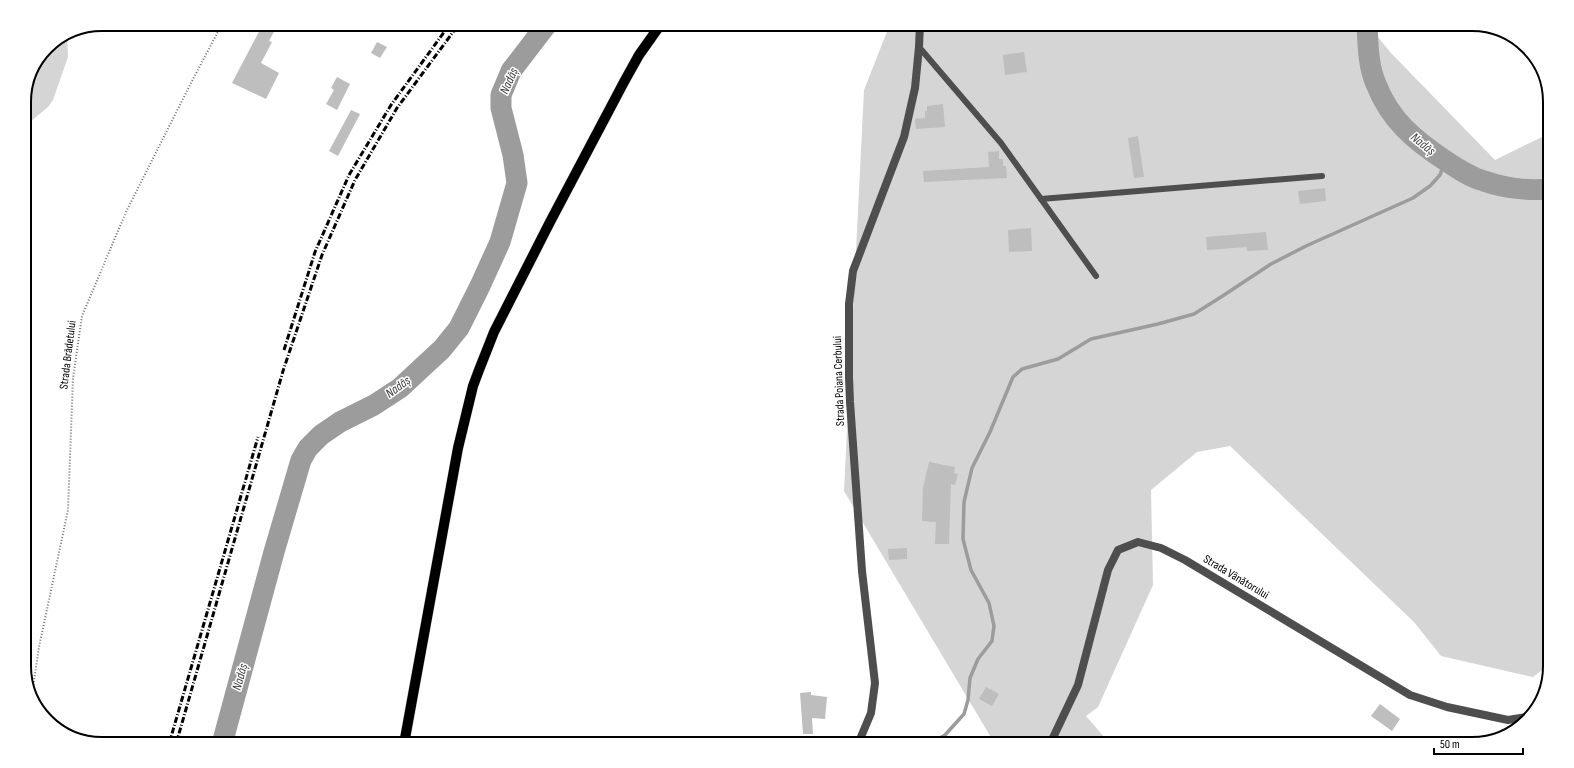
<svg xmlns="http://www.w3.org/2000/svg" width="1574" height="768" font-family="'Sofia Sans Condensed',sans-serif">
<rect width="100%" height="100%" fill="#fff"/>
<g fill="#d5d5d5">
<path d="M890,24H1367L1391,53L1495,160L1550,133V664L1533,677L1441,656L1414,622L1230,446L1197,452L1151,490L1153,585L1098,707L1086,716L1105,738L1098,744H1004L992,739L844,491L864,90Z"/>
<path d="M67,33L68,57L53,100L48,107L24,127V97L30,72L47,47Z"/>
</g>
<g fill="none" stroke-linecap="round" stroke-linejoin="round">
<path stroke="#9c9c9c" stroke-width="3.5" d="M930,744L945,735L964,714L968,700L970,678L978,659L992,641L994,626L989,603L971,570L963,539L964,502L972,468L990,432L1013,377L1022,369L1058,359L1091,339L1158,324L1194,314L1221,297L1271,264L1306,246L1413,198L1430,186L1440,175L1445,160"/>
<g stroke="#9c9c9c" stroke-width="21">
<path d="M1367,24C1368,44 1368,66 1376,84C1390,120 1414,140 1446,161C1458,169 1470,177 1484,181C1504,188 1529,191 1550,189"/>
<path d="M222,744L274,552L301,460L308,448L321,435L340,422L374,405L400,388L442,349L459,328L480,286L500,242L517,183L513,155L501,108V95L511,71L547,24"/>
</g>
</g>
<g fill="#bebebe">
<path d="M263,24H268L276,28L269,41L272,42L261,63L279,73L266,99L232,83Z"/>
<path d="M377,42L387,47L380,58L371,53Z"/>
<path d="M1024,52L1027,72L1005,75L1003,55Z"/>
<path d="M337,77L350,84L337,110L326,104L334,90L331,88Z"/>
<path d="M943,104L945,127L916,129L915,119L925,118V111H927V106Z"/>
<path d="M351,110L360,114L338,156L329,151Z"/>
<path d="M1138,136L1144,177L1134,178L1128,138Z"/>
<path d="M999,151V159H1003V166H1006L1007,178L924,182L923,171L989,167L988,152Z"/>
<path d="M1325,188L1326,201L1300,204L1298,191Z"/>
<path d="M1031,228L1032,251L1009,252L1008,230Z"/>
<path d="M1266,232L1268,250L1247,251V247L1207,250L1206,237Z"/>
<path d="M929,462L955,467L954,473L958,474L955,485L951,484L949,544H935L936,522L922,521L923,488Z"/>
<path d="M907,548V559L889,560L888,549Z"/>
<path d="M986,687L999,694L992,706L979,699Z"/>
<path d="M811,692V695L827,697L825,719L812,718L813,734H803L800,693Z"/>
<path d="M1380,704L1400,719L1392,731L1371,716Z"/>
</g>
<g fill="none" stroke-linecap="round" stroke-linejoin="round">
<g stroke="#dbdbdb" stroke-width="11">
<path id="primary" d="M404,744L458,448L473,386L479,370L494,332L550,222L624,82L639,55L661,24"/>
</g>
<path stroke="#707070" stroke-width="2" stroke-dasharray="1 2" stroke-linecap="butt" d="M32,694L39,647L68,510L73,378L82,316L126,212L192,81L222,24"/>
<g stroke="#4e4e4e" stroke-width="6">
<path d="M919,47L1001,143L1096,276"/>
<path d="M1041,199L1322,176"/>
</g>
<g stroke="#4e4e4e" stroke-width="8">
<path d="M858,744L871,713L875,683L862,571L850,402L849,377V304L853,271L904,137L915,88L919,47L920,24"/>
<path d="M1050,744L1078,685L1108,570L1118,550L1138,542L1161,548L1185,560L1410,695L1447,707L1508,720L1527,717"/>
</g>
<use href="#primary" stroke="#000" stroke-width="10"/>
<g stroke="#000" stroke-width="3" stroke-dasharray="6 2 1 2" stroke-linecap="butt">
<path d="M284,350L315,252L349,175L391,105L450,24"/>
<path d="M169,744L258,437"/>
<path d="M176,744L283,371L322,255L355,180L397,108L459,24"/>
</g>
</g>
<g text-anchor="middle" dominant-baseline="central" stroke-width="3" stroke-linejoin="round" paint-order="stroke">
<g font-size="12" fill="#000" stroke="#fff">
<text transform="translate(68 355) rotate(-83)">Strada Brădetului</text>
<text transform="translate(839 381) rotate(-92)">Strada Poiana Cerbului</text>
<text transform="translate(1236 577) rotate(31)">Strada Vânătorului</text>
</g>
<g font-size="13" font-style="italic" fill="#3d3d3d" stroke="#fff">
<text transform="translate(509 81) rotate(-66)">Nadăș</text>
<text transform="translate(1423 144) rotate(39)">Nadăș</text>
<text transform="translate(398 387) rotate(-36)">Nadăș</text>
<text transform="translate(240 677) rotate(-74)">Nadăș</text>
</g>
</g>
<path d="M0 0H1574V768H0ZM102 31H1472A71 71 0 0 1 1543 102V666A71 71 0 0 1 1472 737H102A71 71 0 0 1 31 666V102A71 71 0 0 1 102 31Z" fill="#fff" fill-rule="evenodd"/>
<path fill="none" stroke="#000" stroke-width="2" d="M102 31H1472A71 71 0 0 1 1543 102V666A71 71 0 0 1 1472 737H102A71 71 0 0 1 31 666V102A71 71 0 0 1 102 31Z"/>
<path d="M1434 748v6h89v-6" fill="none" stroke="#000000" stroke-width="2"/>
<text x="1440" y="748" font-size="12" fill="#000000" stroke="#ffffff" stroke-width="3" paint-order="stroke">50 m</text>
</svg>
